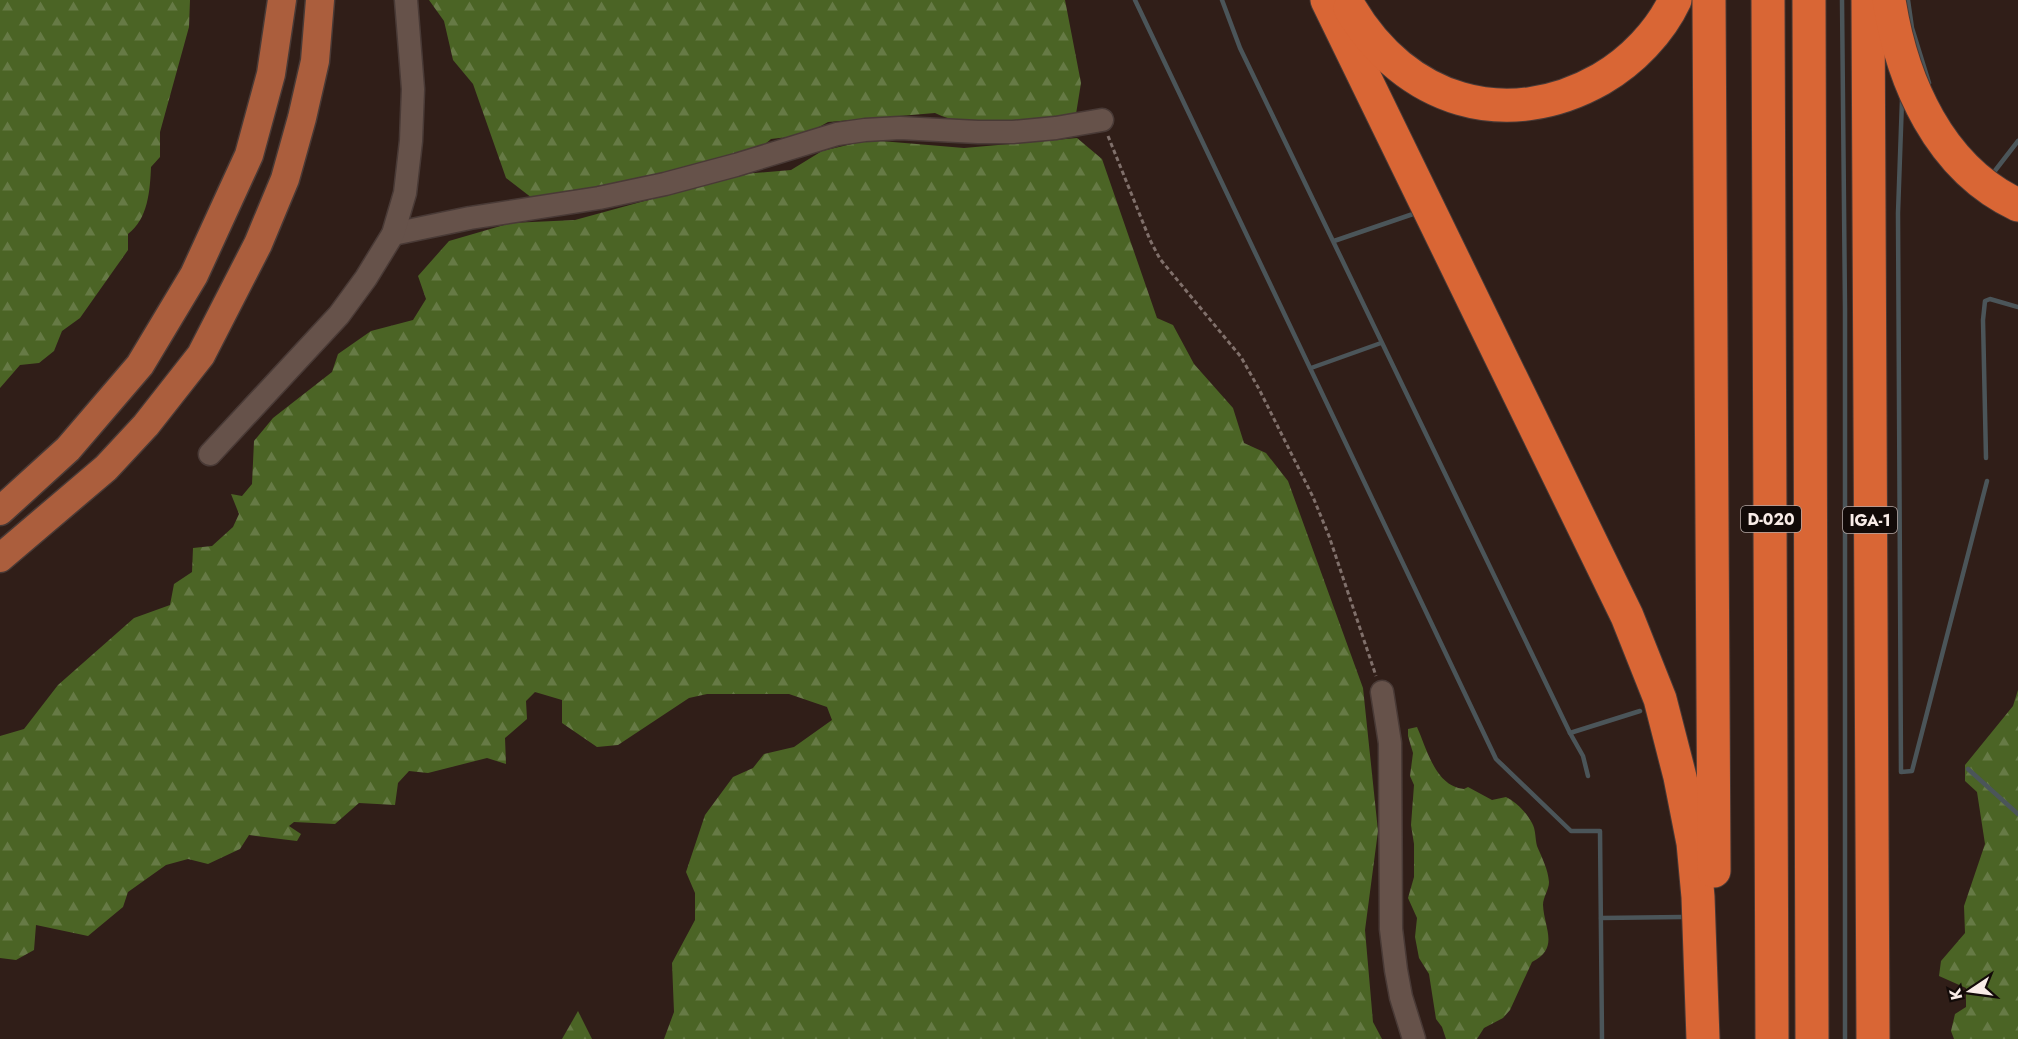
<svg xmlns="http://www.w3.org/2000/svg" width="2018" height="1039" font-family="Jost,sans-serif">
<defs>
<pattern id="forest-firs" width="22" height="20" patternUnits="userSpaceOnUse" patternTransform="scale(1.5)"><rect width="22" height="20" fill="#4b6425"/><path d="M5 1l3.5 6h-7zM16 11l3.5 6h-7z" fill="#667a45"/></pattern>
</defs>
<rect width="100%" height="100%" fill="#301e18"/>
<g fill="url(#forest-firs)">
<path d="M0,0H190L189,27L160,132V157L151,167C150,191 148,219 128,234V250L80,318L62,331L54,351L39,363L20,365L0,388Z"/>
<path d="M429,0H1065L1081,83L1076,114C1033,120 975,133 935,113L828,122L805,135L771,139L757,151L656,179L532,198L506,178L473,84L453,60L444,21Z"/>
<path d="M1077,138L1102,159L1157,318L1173,325L1194,364L1233,408L1244,443L1266,453L1288,481L1363,688L1378,831L1365,930L1373,1022L1382,1039H664L674,1012L672,963L695,920V893L686,872L705,815L733,777L753,768L764,754L794,747L832,720L827,707L789,694H707L689,698L618,745L597,747L562,723V700L535,692L526,701L527,719L505,738L506,764L487,758L428,773L409,771L398,783L395,805L359,803L335,824L294,822L289,826L301,834L297,841L249,835L240,849L208,864L188,859L166,865L128,892L123,907L88,936L36,925L34,950L16,960L0,958V736L24,729L58,685L134,618L170,605L174,584L192,572L193,548L212,546L233,527L239,514L231,494L242,496L252,484L254,441L273,418L332,372L338,354L371,331L413,320L426,299L418,276L449,241L511,223L575,220L743,174L791,170L822,151L869,140L964,148Z"/>
<path d="M2018,690V1039H1954L1951,1031L1955,1014L1966,1007V988L1939,976L1941,961L1965,933L1964,906L1985,844L1977,792L1965,781V765L2013,706Z"/>
<path d="M1417,727C1427,749 1435,786 1464,789L1468,787L1492,800L1506,797C1516,802 1527,813 1532,823C1536,830 1535,839 1537,846C1542,858 1548,869 1549,882C1549,890 1543,897 1543,905C1544,928 1560,948 1532,962L1510,1010L1503,1018L1484,1028L1477,1039H1446L1442,1027L1436,1019L1429,974L1419,958L1415,937L1417,918L1408,898L1414,877V844L1411,825L1414,785L1410,776L1413,753L1408,736V729Z"/>
<path d="M578,1011L592,1039H562Z"/>
</g>
<g fill="none" stroke-linecap="round" stroke-linejoin="round">
<g stroke="#4b5559" stroke-width="4.5">
<path d="M1135,0L1496,759L1571,831H1600L1602,1039"/>
<path d="M1222,0L1240,48L1570,733"/>
<path d="M1842,0L1845,308V1039"/>
<path d="M1908,0L1912,28L1929,83"/>
<path d="M1902,100L1898,213L1901,772L1912,771L1987,481"/>
<path d="M1994,172L2018,141"/>
<path d="M1334,241L1413,214"/>
<path d="M1311,368L1381,343"/>
<path d="M1986,458L1983,320L1985,301L1990,299L2018,307"/>
<path d="M1968,769L2018,814"/>
<path d="M1588,776L1583,756L1570,733L1640,711"/>
<path d="M1601,918L1682,917"/>
</g>
<g stroke="#493a36" stroke-width="25">
<g id="minor">
<path d="M393,234L470,218L599,198L665,184L736,165L837,134L865,130L900,128L978,132H1013L1056,128L1102,120"/>
<path d="M210,454L339,315L366,278L393,234L405,193L411,141L413,89L406,0"/>
<path d="M1382,692L1390,743L1391,929L1396,970L1401,997L1414,1039"/>
</g>
</g>
<g stroke="#493a36" stroke-width="31">
<g id="major">
<path d="M0,511L68,449L140,365L194,275L249,155L271,74L282,0"/>
<path d="M0,558L106,468L146,425L201,355L258,244L285,179L302,118L315,61L320,0"/>
</g>
</g>
<g stroke="#493a36" stroke-width="35">
<g id="highway">
<path d="M1327,0L1627,616L1660,699L1680,777L1693,843L1698,897L1703,1039"/>
<path d="M1709,0L1714,871"/>
<path d="M1768,0L1772,1039"/>
<path d="M1809,0L1812,1039"/>
<path d="M1868,0L1873,1039"/>
<path d="M1889,0C1902,82 1939,168 2018,205"/>
<path d="M1350,8C1405,101 1506,133 1601,79C1632,61 1660,32 1675,0"/>
</g>
</g>
<path stroke="#80706b" stroke-width="3" stroke-dasharray="4.5 3" stroke-linecap="butt" d="M1108,136L1150,240L1160,259L1241,357L1259,389L1313,497L1329,536L1376,676"/>
<use href="#minor" stroke="#66524a" stroke-width="22"/>
<use href="#major" stroke="#ab5e3d" stroke-width="28"/>
<use href="#highway" stroke="#d96635" stroke-width="33"/>
</g>
<g text-anchor="middle" dominant-baseline="central" stroke-width="5" stroke-linejoin="round" paint-order="stroke">
<g fill="#120a08" stroke="#b4a8a5" stroke-width="1.5">
<rect x="1741" y="506" width="60" height="26" rx="4.5"/>
<rect x="1843" y="507" width="54" height="26" rx="4.5"/>
</g>
<g font-size="16" font-weight="bold" fill="#f9ece8">
<text x="1771" y="519">D-020</text>
<text x="1870" y="520">IGA-1</text>
</g>
</g>
<g transform="translate(1970 991) rotate(257)" stroke="#120a08" stroke-width="4.5" paint-order="stroke">
<path d="M0-4.5L10 22L0 15L-10 22Z" fill="#f9ece8"/>
<text y="-9" font-size="16" font-weight="bold" text-anchor="middle" fill="#f9ece8">K</text>
</g>
</svg>
